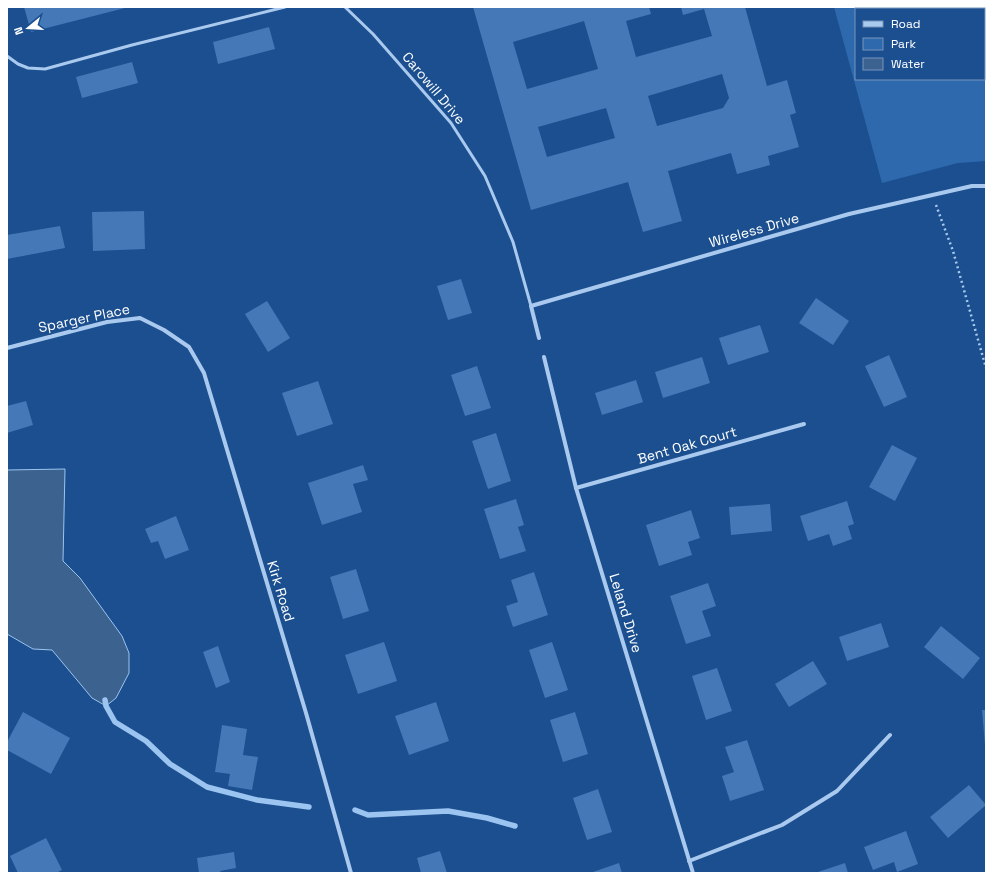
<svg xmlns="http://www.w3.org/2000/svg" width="993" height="880" font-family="'Space Grotesk',sans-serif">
<rect width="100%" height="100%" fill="#1b4f8f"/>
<path fill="#2e69ad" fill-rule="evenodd" d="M834,7H986V161L958,163L882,183ZM856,9H984V79H856Z"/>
<path fill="#3c6290" stroke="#9cc4f0" d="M65,469L63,561L80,578L122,636L129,653V673L116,698L106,706L92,698L52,650L33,649L7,634V470Z"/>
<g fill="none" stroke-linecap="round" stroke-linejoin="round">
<g stroke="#9cc4f0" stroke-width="5.5">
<path d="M105,700L106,706L115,722L146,741L170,764L207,787L257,800L309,807"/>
<path d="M355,810L368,815L448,811L487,818L515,826"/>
</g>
</g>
<g fill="#4478b7" fill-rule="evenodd">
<path d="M24,7H125V8L31,32Z"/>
<path d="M473,7H649L651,14L626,21L636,57L712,36L704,9L683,15L681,7H745L767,86L787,80L796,113L790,115L799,147L768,156L770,165L737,174L731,153L668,171L682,221L643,232L628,182L531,210ZM584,21L598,69L527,89L513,42ZM722,74L729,98L723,108L657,126L648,96ZM606,108L615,138L547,157L538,127Z"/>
<path d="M269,27L275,49L218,64L213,42Z"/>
<path d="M132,62L138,83L82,98L76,77Z"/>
<path d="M144,211L145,249L93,251L92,212Z"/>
<path d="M60,226L65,248L7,259V235Z"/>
<path d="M461,279L472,313L448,320L437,286Z"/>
<path d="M816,298L849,321L833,345L799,323Z"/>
<path d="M267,301L290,338L268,352L245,314Z"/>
<path d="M760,325L769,352L728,365L719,338Z"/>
<path d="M889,355L907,397L884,407L865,366Z"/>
<path d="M702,357L710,383L663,398L655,372Z"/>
<path d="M477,366L491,408L465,416L451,375Z"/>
<path d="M636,380L643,402L602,415L595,393Z"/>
<path d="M318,381L333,424L297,436L282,393Z"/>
<path d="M26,401L33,425L7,433V406Z"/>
<path d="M496,433L511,481L488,489L472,441Z"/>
<path d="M892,445L917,458L895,501L869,487Z"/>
<path d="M363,465L368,480L353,484L362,512L322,525L308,483Z"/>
<path d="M516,499L524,525L518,527L526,551L500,559L484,509Z"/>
<path d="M847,501L854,524L848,526L852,539L833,546L829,534L808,541L800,516Z"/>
<path d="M770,504L772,531L731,535L729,507Z"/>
<path d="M691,510L700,538L688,542L692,555L659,566L646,525Z"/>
<path d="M176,516L189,550L165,559L158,541L151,543L145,529Z"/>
<path d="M356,569L369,611L343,619L330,577Z"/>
<path d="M534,572L548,615L513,627L506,606L518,602L511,580Z"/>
<path d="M708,583L716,606L702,611L711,636L686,644L670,596Z"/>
<path d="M881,623L889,647L847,661L839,637Z"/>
<path d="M941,626L980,658L963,679L924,647Z"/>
<path d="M384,642L397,681L358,694L345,655Z"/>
<path d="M552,642L568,690L545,698L529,650Z"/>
<path d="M218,646L230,682L216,688L203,652Z"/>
<path d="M813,661L827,684L789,707L775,684Z"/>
<path d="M717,668L732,711L706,720L692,676Z"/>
<path d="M436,702L449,741L409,755L395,716Z"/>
<path d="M982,710H986V745H985Z"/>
<path d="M23,712L70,738L51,774L7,750V742Z"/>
<path d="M575,712L588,754L563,762L550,720Z"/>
<path d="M222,725L247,729L243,755L258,757L252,790L228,786L230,774L215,772Z"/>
<path d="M747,740L764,790L730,801L722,776L734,772L725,747Z"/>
<path d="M969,785L986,805L948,838L930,817Z"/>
<path d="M598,789L612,832L587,840L573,798Z"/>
<path d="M906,831L918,864L897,872L894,862L873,870L864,847Z"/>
<path d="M46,838L62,870L56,873H18L10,856Z"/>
<path d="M440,851L447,873H421L417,858Z"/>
<path d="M234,852L236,868L220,871L221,873H199L197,858Z"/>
<path d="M619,863L622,873H590Z"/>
<path d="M845,863L848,873H815Z"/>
</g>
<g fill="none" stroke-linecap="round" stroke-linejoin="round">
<path stroke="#a9c9ee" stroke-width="2.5" stroke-dasharray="2 3" stroke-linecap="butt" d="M936,205L953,251L986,368"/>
<g stroke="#a9c9ee" stroke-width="3">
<path d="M345,7L373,34L451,123L485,176L513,242L531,306"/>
<path d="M7,56L18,64L28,68L45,69L132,45L285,7"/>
</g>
<g stroke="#a9c9ee" stroke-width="4">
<path d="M539,338L531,306L849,214L972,186H986"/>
<path d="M7,348L107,322L140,318L164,330L189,347L204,373L306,713L351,873"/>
<path d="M544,357L576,488L693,873"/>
<path d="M576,488L804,424"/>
<path d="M689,861L782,825L837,791L890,735"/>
</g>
</g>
<g text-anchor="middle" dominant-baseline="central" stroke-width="3" stroke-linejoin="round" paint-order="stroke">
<g font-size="14" fill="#fff" stroke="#1b4f8f">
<text transform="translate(434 88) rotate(50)">Carowill Drive</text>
<text transform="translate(754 230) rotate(-16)">Wireless Drive</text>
<text transform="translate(84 318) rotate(-12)">Sparger Place</text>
<text transform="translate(687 445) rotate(-16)">Bent Oak Court</text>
<text transform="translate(281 591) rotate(73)">Kirk Road</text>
<text transform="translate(626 613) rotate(73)">Leland Drive</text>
</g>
</g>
<rect width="993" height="880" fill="none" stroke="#ffffff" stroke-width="16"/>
<rect x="855" y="8" width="130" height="72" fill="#1b4f8f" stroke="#7695bc"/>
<rect x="863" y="21" width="20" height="6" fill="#a9c9ee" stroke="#7695bc"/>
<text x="891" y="28" font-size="12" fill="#ffffff">Road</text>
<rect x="863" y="38" width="20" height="12" fill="#2e69ad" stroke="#7695bc"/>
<text x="891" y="48" font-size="12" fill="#ffffff">Park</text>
<rect x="863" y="58" width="20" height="12" fill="#3c6290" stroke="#7695bc"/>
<text x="891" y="68" font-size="12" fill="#ffffff">Water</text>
<g transform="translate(28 28) rotate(252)" stroke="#1b4f8f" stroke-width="3" paint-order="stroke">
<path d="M0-3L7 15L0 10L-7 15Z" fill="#ffffff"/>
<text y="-6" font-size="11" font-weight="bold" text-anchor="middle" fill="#ffffff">N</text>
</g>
</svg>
